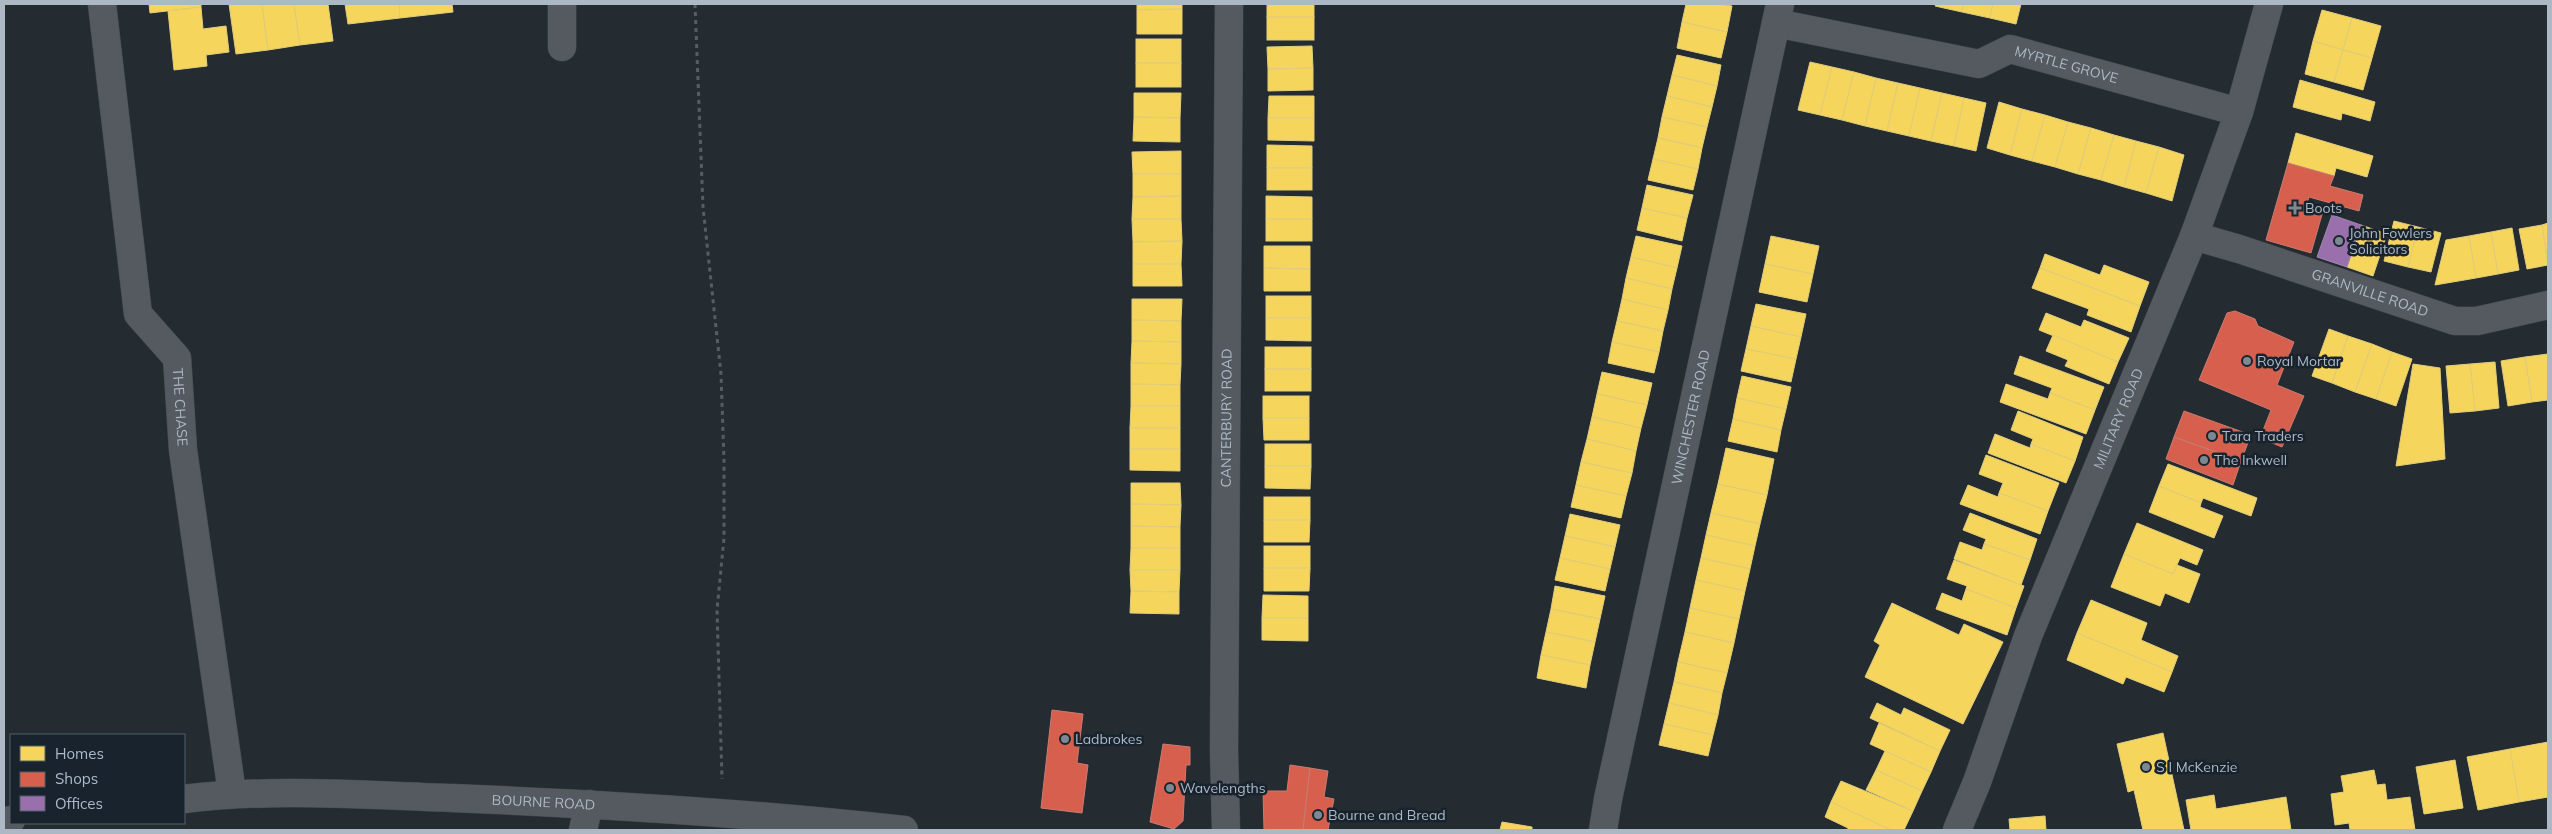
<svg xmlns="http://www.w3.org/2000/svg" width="2552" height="834" font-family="Mulish,sans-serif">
<rect width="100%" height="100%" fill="#242c32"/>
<g fill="#f6d55c" stroke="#e0cd7c">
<path d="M149,4H201V7L150,13Z"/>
<path d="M229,4H262L268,50L236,54Z"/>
<path d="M262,4H294L300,45L268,50Z"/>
<path d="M294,4H328L333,41L300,45Z"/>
<path d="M345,4H399L400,18L348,24Z"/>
<path d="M399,4H452L453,12L400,18Z"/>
<path d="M1137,4H1182V9L1137,10Z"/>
<rect x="1267" y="4" width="47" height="13"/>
<path d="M1686,4H1720L1732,6L1727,32L1682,22Z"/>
<path d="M1936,4H1964L1962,12L1935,6Z"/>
<path d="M1964,4H1993L1990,18L1962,12Z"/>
<path d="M1993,4H2021L2016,24L1990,18Z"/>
<path d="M201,7L203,29L226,26L229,52L206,55L207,66L174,70L168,11Z"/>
<path d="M1182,9V34H1137V10Z"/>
<path d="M2322,10L2352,18L2343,50L2313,41Z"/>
<rect x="1267" y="17" width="47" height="23"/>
<path d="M2352,18L2381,26L2372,58L2343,50Z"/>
<path d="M1682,22L1727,32L1721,58L1677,48Z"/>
<rect x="1136" y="39" width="45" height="24"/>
<path d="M2313,41L2343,50L2334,82L2305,74Z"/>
<path d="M1312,46L1313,68L1268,69L1267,47Z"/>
<path d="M2343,50L2372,58L2363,90L2334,82Z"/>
<path d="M1677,55L1721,65L1717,86L1672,75Z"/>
<path d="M1810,62L1832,67L1820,115L1798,110Z"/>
<rect x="1136" y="63" width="45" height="24"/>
<path d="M1832,67L1854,72L1842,120L1820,115Z"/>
<path d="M1313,68V90L1268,91V69Z"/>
<path d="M1854,72L1876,78L1865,126L1842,120Z"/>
<path d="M1672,75L1717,86L1712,107L1667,96Z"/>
<path d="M1876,78L1898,83L1887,131L1865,126Z"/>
<path d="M2300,80L2375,102L2370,121L2342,113L2341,120L2293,107Z"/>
<path d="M1898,83L1920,88L1909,136L1887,131Z"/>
<path d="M1920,88L1942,93L1931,141L1909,136Z"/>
<path d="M1134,93H1181L1180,118L1134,117Z"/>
<path d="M1942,93L1964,98L1954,146L1931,141Z"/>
<path d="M1269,96H1314V118H1268Z"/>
<path d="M1667,96L1712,107L1707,127L1662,117Z"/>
<path d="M1964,98L1986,103L1976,151L1954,146Z"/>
<path d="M1999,102L2022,109L2010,155L1987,148Z"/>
<path d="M2022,109L2045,115L2032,161L2010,155Z"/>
<path d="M2045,115L2068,122L2055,167L2032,161Z"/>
<path d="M1134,117L1180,118V142L1133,141Z"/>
<path d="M1662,117L1707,127L1702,148L1658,138Z"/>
<path d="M1268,118H1314V141L1268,140Z"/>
<path d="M2068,122L2091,128L2078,174L2055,167Z"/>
<path d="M2091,128L2114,135L2101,180L2078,174Z"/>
<path d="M2296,133L2373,156L2367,177L2336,168L2334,176L2288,163Z"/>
<path d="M2114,135L2136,141L2124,187L2101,180Z"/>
<path d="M1658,138L1702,148L1698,169L1653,159Z"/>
<path d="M2136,141L2159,147L2146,193L2124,187Z"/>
<path d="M1267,145L1312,146V168H1267Z"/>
<path d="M2159,147L2184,155L2172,201L2146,193Z"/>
<path d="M1181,151V174H1133L1132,152Z"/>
<path d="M1653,159L1698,169L1693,190L1648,180Z"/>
<rect x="1267" y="168" width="45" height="22"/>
<path d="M1133,174H1181V196L1133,197Z"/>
<path d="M1647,185L1693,195L1687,218L1642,208Z"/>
<path d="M1181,196V219H1132L1133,197Z"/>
<path d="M1266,196L1312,197V219H1266Z"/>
<path d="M1642,208L1687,218L1682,241L1637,230Z"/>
<path d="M1132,219H1181L1182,241L1133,242Z"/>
<rect x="1266" y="219" width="46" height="22"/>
<path d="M2394,221L2418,227L2408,267L2384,261Z"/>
<path d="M2548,223V263L2542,225Z"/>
<path d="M2361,225L2387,234L2373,276L2347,267Z"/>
<path d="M2542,225L2548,265L2527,269L2519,229Z"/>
<path d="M2418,227L2441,233L2431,272L2408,267Z"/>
<path d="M2512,228L2519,270L2498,274L2491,232Z"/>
<path d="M2491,232L2498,274L2476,278L2469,236Z"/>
<path d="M1636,236L1682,246L1677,268L1631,257Z"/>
<path d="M1771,236L1819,246L1813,274L1765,264Z"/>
<path d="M2469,236L2476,278L2435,285L2446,240Z"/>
<path d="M1182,241L1181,264H1133V242Z"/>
<path d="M1264,246H1310V269L1264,268Z"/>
<path d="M2045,254L2100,275L2104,265L2149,282L2140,306L2040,268Z"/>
<path d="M1631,257L1677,268L1672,289L1626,278Z"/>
<path d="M1133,264H1181L1182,286H1133Z"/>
<path d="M1765,264L1813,274L1807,302L1759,292Z"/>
<path d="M1264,268L1310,269V291H1264Z"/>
<path d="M2040,268L2140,306L2131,332L2087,315L2089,309L2032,288Z"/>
<path d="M1626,278L1672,289L1668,310L1622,299Z"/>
<rect x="1266" y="296" width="45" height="22"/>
<path d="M1132,299H1182L1181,321L1132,320Z"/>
<path d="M1622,299L1668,310L1663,331L1617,321Z"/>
<path d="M1756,304L1806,314L1801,337L1751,326Z"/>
<path d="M2046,313L2081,327L2084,320L2129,338L2118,362L2039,330Z"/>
<path d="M1266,318H1311V341L1266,340Z"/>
<path d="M1132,320L1181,321V342L1132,341Z"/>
<path d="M1617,321L1663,331L1659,352L1612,342Z"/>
<path d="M1751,326L1801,337L1796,359L1746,349Z"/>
<path d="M2329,329L2348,336L2332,383L2312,376Z"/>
<path d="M2053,335L2118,362L2109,384L2065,366L2068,360L2046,351Z"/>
<path d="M2348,336L2372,344L2355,392L2332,383Z"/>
<path d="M1132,341L1181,342V364L1131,363Z"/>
<path d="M1612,342L1659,352L1654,373L1608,363Z"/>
<path d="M2372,344L2392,352L2376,399L2355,392Z"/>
<rect x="1265" y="347" width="46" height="22"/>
<path d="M1746,349L1796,359L1791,382L1741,371Z"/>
<path d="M2392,352L2412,359L2396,406L2376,399Z"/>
<path d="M2548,354V400L2532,402L2525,357Z"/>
<path d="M2020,356L2104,387L2095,410L2050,393L2052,388L2014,374Z"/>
<path d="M2525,357L2532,402L2508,406L2501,361Z"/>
<path d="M2495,362L2499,408L2475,411L2470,364Z"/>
<path d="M1131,363L1181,364L1180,385L1131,384Z"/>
<path d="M2413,364L2440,368L2445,459L2396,466Z"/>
<path d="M2470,364L2475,411L2450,413L2446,366Z"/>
<rect x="1265" y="369" width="46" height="22"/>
<path d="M1602,372L1652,383L1647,405L1597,394Z"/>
<path d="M1742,376L1791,387L1786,409L1737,398Z"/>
<path d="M1131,384L1180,385V406H1131Z"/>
<path d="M2006,384L2048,399L2050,393L2095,410L2086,434L2000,402Z"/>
<path d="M1597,394L1647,405L1641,428L1592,417Z"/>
<rect x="1263" y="396" width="46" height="22"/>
<path d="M1737,398L1786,409L1781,430L1733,419Z"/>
<path d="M1131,406H1180V428H1130Z"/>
<path d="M2018,411L2083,437L2075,461L2031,444L2033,439L2011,430Z"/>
<path d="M1592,417L1641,428L1636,451L1587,439Z"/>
<path d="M1263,418H1309V440H1264Z"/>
<path d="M1733,419L1781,430L1777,452L1728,441Z"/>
<rect x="1130" y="428" width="50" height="21"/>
<path d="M1995,434L2030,448L2031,444L2075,461L2066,483L1988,453Z"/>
<path d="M1587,439L1636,451L1632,473L1581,462Z"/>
<rect x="1265" y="444" width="46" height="22"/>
<path d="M1726,448L1774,459L1767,495L1718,484Z"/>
<path d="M1130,449H1180V471L1130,470Z"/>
<path d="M1986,455L2059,483L2048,511L1999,493L2003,483L1979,474Z"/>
<path d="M1581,462L1632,473L1626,496L1576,485Z"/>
<path d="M2168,464L2257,498L2251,516L2203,498L2201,503L2159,486Z"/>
<path d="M1265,466H1311L1310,489L1265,488Z"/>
<path d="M1131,483H1180L1181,505L1131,504Z"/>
<path d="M1718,484L1767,495L1760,524L1711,513Z"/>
<path d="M1576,485L1626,496L1621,518L1571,507Z"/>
<path d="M1968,485L1998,497L1999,493L2048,511L2040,534L1960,504Z"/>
<path d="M2159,486L2201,503L2200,507L2223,516L2214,538L2149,512Z"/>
<rect x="1264" y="497" width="46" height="23"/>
<path d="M1131,504L1181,505L1180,527L1131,526Z"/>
<path d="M1711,513L1760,524L1755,546L1706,535Z"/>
<path d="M1970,513L2037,539L2030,560L1984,544L1986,539L1963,530Z"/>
<path d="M1570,514L1620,525L1615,547L1565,536Z"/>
<path d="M1264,520H1310L1309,542H1264Z"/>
<path d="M2137,523L2203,550L2197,565L2180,558L2173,574L2124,554Z"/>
<path d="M1131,526L1180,527V548H1131Z"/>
<path d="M1706,535L1755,546L1750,569L1701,558Z"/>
<path d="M1565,536L1615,547L1610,569L1560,558Z"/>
<path d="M1960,542L1982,550L1984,544L2030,560L2021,585L1954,559Z"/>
<rect x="1264" y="546" width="46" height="22"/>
<path d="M1131,548H1180V570H1130Z"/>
<path d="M2124,554L2173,574L2177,565L2200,574L2189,603L2165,593L2160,606L2111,587Z"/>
<path d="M1560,558L1610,569L1605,591L1555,580Z"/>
<path d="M1701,558L1750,569L1745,591L1696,580Z"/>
<path d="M1954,560L2024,586L2016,608L1966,589L1967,586L1947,579Z"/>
<path d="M1264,568H1310L1309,591H1264Z"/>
<path d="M1130,570H1180L1179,592L1131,591Z"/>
<path d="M1696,580L1745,591L1739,619L1690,608Z"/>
<path d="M1555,586L1605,596L1600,619L1551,609Z"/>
<path d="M1966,589L2016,608L2007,635L1936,609L1942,593L1962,601Z"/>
<path d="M1131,591L1179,592V614L1130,613Z"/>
<path d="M1263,595L1308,596V618H1262Z"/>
<path d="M2091,600L2147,623L2141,640L2178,656L2172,672L2077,633Z"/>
<path d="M1892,603L1959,635L1964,624L2003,642L1963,724L1865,677L1880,645L1874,641Z"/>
<path d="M1690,608L1739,619L1734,643L1685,632Z"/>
<path d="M1551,609L1600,619L1595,642L1546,632Z"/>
<path d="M1262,618H1308V641L1262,640Z"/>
<path d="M1546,632L1595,642L1590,665L1541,655Z"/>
<path d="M1685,632L1734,643L1727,673L1678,662Z"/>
<path d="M2077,633L2172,672L2164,692L2126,677L2123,684L2067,660Z"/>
<path d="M1541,655L1590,665L1586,688L1537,678Z"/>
<path d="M1678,662L1727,673L1722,693L1674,682Z"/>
<path d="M1674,682L1722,693L1718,715L1669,703Z"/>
<path d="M1669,703L1718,715L1713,735L1664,724Z"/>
<path d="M1877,703L1901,715L1904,708L1950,730L1940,751L1870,718Z"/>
<path d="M1879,723L1940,751L1931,772L1870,744Z"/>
<path d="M1664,724L1713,735L1708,756L1659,745Z"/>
<path d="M2163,733L2184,830H2143L2134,790L2128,792L2117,744Z"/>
<path d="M2548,742V797L2519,802L2510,749Z"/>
<path d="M2510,749L2519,802L2478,810L2467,757Z"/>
<path d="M1885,751L1931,772L1922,791L1876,770Z"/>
<path d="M2455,760L2463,808L2424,814L2416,767Z"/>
<path d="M1876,770L1922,791L1913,811L1866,790Z"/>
<path d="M2374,770L2377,785L2385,784L2387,800L2410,797L2415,830H2350L2349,823L2335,825L2331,794L2344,792L2341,776Z"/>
<path d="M1841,781L1913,811L1904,830H1891L1831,802Z"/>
<path d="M2214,795L2216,809L2286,797L2291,830H2191L2186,800Z"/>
<path d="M1831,802L1891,830H1848V828L1825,817Z"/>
<path d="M2045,816L2046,830H2010L2009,819Z"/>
<path d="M1502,822L1532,827V830H1500Z"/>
</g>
<g fill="#d6604d" stroke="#c97b71">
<path d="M2288,163L2334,176L2330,186L2363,195L2359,211L2309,197L2306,206L2323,211L2311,253L2266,240Z"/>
<path d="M2235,311L2255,319L2258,326L2294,342L2277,385L2304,396L2282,447L2260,438L2271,410L2199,380L2227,313Z"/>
<path d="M2184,411L2251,435L2241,461L2174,437Z"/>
<path d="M2174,437L2241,461L2233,485L2166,459Z"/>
<path d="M1052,710L1083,714L1077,763L1088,765L1082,813L1041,808Z"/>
<path d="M1163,744L1190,747V765H1186L1183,821L1174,829L1150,822Z"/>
<path d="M1290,765L1310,768L1303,830H1264L1263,791H1287Z"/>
<path d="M1310,768L1328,771L1324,797L1334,799L1328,830H1303Z"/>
</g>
<path fill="#9970ab" stroke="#9f86b3" d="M2332,215L2361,225L2347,267L2317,257Z"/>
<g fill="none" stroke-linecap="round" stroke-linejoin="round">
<g stroke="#42484d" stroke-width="29">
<g id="minor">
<path id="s1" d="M102,4L138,314L177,358L183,450L232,793"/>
<path id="s2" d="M1776,23L1979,64L2010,49L2239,112"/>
<path d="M562,47V4"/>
<path id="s3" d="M2194,236L2239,249L2455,321H2477L2548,305"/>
<path id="s4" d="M184,799C272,788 363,795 452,798C603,804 753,813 904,830"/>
<path d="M4,821L11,820"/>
<path d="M583,830L589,804"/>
<path id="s5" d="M1226,830L1224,750L1229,4"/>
<path id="s6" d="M1603,830L1608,799L1780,4"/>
<path id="s7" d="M1957,830L1977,782L2028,636L2194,236L2239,112L2269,4"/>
</g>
</g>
<path stroke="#565e64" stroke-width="3" stroke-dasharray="4 4" stroke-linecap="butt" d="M695,4L703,207L721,374L724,460V538L717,610L722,779"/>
<use href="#minor" stroke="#545a60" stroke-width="28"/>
</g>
<g fill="#7c8892" stroke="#18232d" stroke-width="2">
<path d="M2292.5 200.5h5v5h5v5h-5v5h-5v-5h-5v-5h5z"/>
<circle cx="2339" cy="241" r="5"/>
<circle cx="2247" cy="361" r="5"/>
<circle cx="2212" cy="436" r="5"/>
<circle cx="2204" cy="460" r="5"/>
<circle cx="1065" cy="739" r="5"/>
<circle cx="2146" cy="767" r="5"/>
<circle cx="1170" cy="788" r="5"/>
<circle cx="1318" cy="815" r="5"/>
</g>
<g text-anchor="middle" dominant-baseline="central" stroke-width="5" stroke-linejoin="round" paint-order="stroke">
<g font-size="14" fill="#acb9c5" stroke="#18232d">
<text stroke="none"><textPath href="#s2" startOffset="300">MYRTLE GROVE</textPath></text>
<text stroke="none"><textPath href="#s3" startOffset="185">GRANVILLE ROAD</textPath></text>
<text stroke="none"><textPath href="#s1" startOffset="420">THE CHASE</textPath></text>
<text stroke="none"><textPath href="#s5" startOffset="412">CANTERBURY ROAD</textPath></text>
<text stroke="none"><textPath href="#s6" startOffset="422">WINCHESTER ROAD</textPath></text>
<text stroke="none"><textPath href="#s7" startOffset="442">MILITARY ROAD</textPath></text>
<text stroke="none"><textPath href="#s4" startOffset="360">BOURNE ROAD</textPath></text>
</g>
<g font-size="14" fill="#acb9c5" stroke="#18232d" text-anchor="start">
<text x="2305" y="208">Boots</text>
<text x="2349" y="233">John Fowlers<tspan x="2349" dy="16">Solicitors</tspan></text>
<text x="2257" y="361">Royal Mortar</text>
<text x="2222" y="436">Tara Traders</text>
<text x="2214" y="460">The Inkwell</text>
<text x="1075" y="739">Ladbrokes</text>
<text x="2156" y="767">S I McKenzie</text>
<text x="1180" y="788">Wavelengths</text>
<text x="1328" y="815">Bourne and Bread</text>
</g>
</g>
<rect width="2552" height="834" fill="none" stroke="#acb9c5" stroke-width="10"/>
<rect x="10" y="734" width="175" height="90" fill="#18232d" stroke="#535f6a"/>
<rect x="20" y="746" width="25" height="15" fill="#f6d55c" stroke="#535f6a"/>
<text x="55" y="759" font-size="15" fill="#acb9c5">Homes</text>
<rect x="20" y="772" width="25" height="15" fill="#d6604d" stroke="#535f6a"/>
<text x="55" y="784" font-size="15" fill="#acb9c5">Shops</text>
<rect x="20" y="796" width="25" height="15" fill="#9970ab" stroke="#535f6a"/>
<text x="55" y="809" font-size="15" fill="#acb9c5">Offices</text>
</svg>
